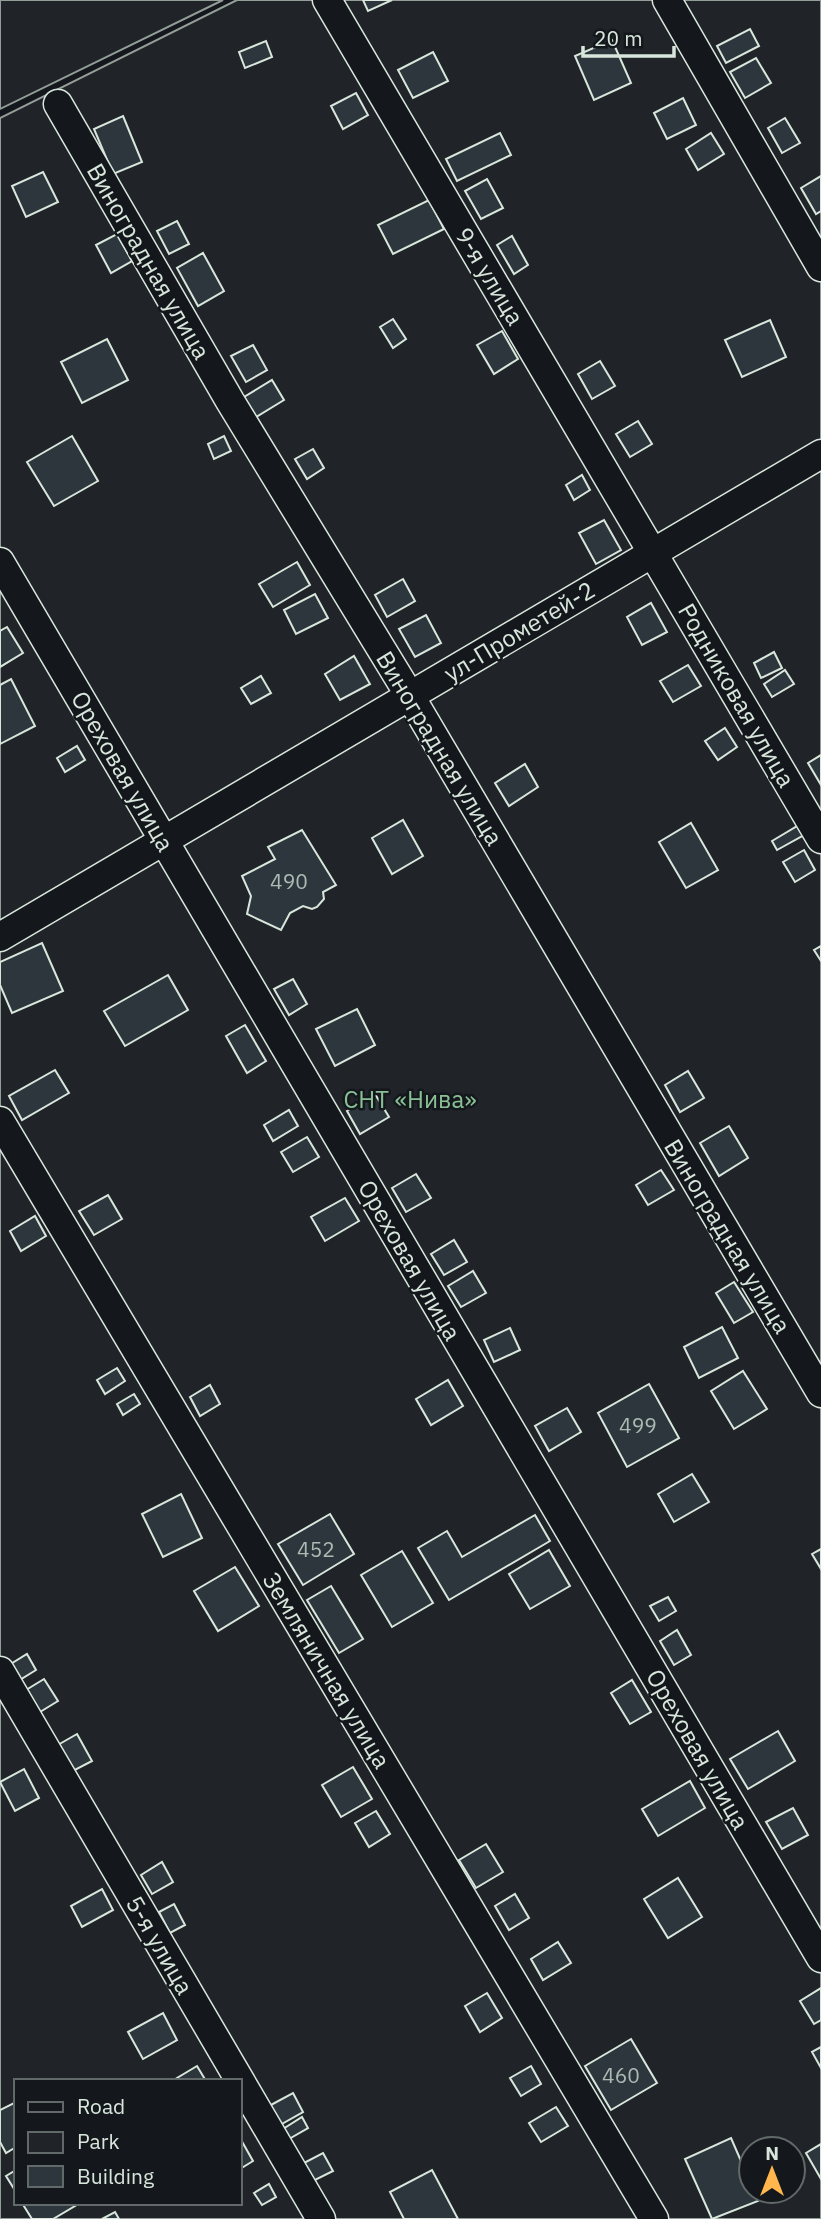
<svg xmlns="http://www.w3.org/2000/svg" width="821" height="2219" font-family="'IBM Plex Sans',sans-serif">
<rect width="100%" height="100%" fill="#14181c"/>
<g fill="#202428" stroke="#939e99" stroke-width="2" fill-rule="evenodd">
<path d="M0,0H223L0,109Z"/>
<path d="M237,0H821V2219H0V118ZM16,2081H240V2203H16ZM751,2149H793V2191H751Z"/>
</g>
<g fill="#2c363c" stroke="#d8e6dc" stroke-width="2">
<path d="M363,0H392L368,11Z"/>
<path d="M750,29L759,46L726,63L717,46Z"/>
<path d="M612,40L631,83L594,100L575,56Z"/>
<path d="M266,41L272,57L245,68L239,52Z"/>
<path d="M433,52L448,81L413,98L398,70Z"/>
<path d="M756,58L771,83L745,98L730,72Z"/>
<path d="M356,93L368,115L343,129L331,106Z"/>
<path d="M683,98L696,125L667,139L654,113Z"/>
<path d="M123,116L142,162L113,174L94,129Z"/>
<path d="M785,118L800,143L782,153L768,128Z"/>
<path d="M500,133L511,155L457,181L446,159Z"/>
<path d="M711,133L724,154L698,170L686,149Z"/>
<path d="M43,172L58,202L26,217L12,186Z"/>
<path d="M821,176V211L816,214L801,188Z"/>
<path d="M487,179L503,208L481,219L465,191Z"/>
<path d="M429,200L444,229L393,254L378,225Z"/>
<path d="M177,221L189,244L169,254L157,231Z"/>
<path d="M117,234L132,261L111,273L96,245Z"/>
<path d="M512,236L528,265L514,274L497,245Z"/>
<path d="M203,253L224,291L198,306L177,268Z"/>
<path d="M393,319L406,339L393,348L380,327Z"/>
<path d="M770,320L786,357L742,377L725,340Z"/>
<path d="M502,331L518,359L494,374L477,345Z"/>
<path d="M107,339L128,380L82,403L61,362Z"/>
<path d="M253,345L267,370L246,382L231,356Z"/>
<path d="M600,361L615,386L592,399L578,374Z"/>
<path d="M272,380L284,400L256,417L244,397Z"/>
<path d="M638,421L652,444L630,457L616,434Z"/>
<path d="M72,436L98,481L54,506L27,462Z"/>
<path d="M224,436L231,451L214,459L208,444Z"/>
<path d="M313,449L324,468L307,479L295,459Z"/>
<path d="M582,475L590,490L574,500L566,485Z"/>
<path d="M604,520L621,550L596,564L579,533Z"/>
<path d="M297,562L310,585L273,607L259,584Z"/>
<path d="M403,579L415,601L387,617L375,595Z"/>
<path d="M315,594L328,618L296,634L284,610Z"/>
<path d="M651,603L667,632L642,645L627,617Z"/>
<path d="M426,615L441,643L415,657L399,629Z"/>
<path d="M7,627L23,653L0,667V631Z"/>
<path d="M774,652L782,668L761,678L754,663Z"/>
<path d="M354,656L370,684L340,700L325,674Z"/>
<path d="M688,665L701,686L673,702L660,681Z"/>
<path d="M785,670L794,684L772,697L764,684Z"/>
<path d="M261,676L271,693L251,704L241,688Z"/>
<path d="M11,679L35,726L0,744V685Z"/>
<path d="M725,728L737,747L718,760L705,741Z"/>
<path d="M77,746L85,760L65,772L57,758Z"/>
<path d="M821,755V785L808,763Z"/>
<path d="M525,764L538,787L509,806L495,783Z"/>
<path d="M403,820L423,856L392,874L372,838Z"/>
<path d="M691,823L718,870L686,888L659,842Z"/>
<path d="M799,825L804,835L777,850L772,841Z"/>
<path d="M302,830L336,885L323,892L324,899L317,907L312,909L303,906L290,913L281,930L247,914L251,896L242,876L275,859L268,847Z"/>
<path d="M804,850L815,870L795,882L783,862Z"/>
<path d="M42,943L63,991L12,1013L0,985V962Z"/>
<path d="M821,946V961L814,950Z"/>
<path d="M168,975L188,1010L125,1046L104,1011Z"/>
<path d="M293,979L307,1004L289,1015L274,989Z"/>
<path d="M357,1009L375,1045L335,1066L316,1029Z"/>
<path d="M245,1025L266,1061L247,1073L226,1036Z"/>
<path d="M55,1070L69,1093L22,1120L9,1096Z"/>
<path d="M688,1071L704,1098L680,1112L665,1085Z"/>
<path d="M375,1094L389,1117L360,1134L347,1111Z"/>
<path d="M289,1110L298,1126L273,1141L264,1125Z"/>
<path d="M729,1126L748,1158L719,1176L700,1143Z"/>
<path d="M307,1137L319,1157L293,1172L281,1152Z"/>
<path d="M661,1170L674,1190L648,1205L636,1185Z"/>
<path d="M416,1174L431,1198L406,1212L392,1188Z"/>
<path d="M108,1195L122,1219L94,1235L79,1211Z"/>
<path d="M345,1198L359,1221L325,1241L311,1217Z"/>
<path d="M35,1216L46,1236L21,1251L10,1231Z"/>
<path d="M454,1240L467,1262L444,1275L431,1254Z"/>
<path d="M473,1271L486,1293L461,1307L448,1286Z"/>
<path d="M734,1282L753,1312L734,1323L716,1293Z"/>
<path d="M722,1327L738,1358L699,1378L684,1347Z"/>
<path d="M510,1328L520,1350L494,1362L484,1340Z"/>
<path d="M117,1368L125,1381L105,1394L97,1380Z"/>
<path d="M743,1371L767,1409L734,1429L711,1391Z"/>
<path d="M448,1380L463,1406L431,1425L416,1399Z"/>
<path d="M649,1384L679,1438L627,1467L598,1413Z"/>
<path d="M210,1385L220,1404L200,1416L190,1397Z"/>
<path d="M134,1394L140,1404L123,1415L117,1404Z"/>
<path d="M567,1408L581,1432L549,1451L535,1426Z"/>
<path d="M692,1474L709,1502L674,1522L658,1494Z"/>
<path d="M181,1494L202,1538L163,1557L142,1514Z"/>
<path d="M330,1514L354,1554L303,1585L278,1544Z"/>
<path d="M535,1515L550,1541L449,1600L418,1548L447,1531L462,1557Z"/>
<path d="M821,1549V1569L812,1554Z"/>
<path d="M549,1550L570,1586L530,1609L509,1574Z"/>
<path d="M402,1551L433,1603L392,1627L361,1575Z"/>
<path d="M235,1567L259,1606L218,1631L194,1591Z"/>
<path d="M331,1586L363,1639L339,1653L307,1600Z"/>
<path d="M668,1597L676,1611L659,1621L650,1606Z"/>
<path d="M677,1630L691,1655L674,1665L660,1641Z"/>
<path d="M27,1654L36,1670L18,1681L9,1665Z"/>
<path d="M44,1679L58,1701L40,1712L26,1690Z"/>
<path d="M632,1680L651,1712L630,1724L611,1693Z"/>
<path d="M778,1731L795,1761L748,1789L730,1759Z"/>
<path d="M77,1734L92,1761L71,1772L56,1746Z"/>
<path d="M353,1767L372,1799L341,1817L322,1785Z"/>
<path d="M24,1769L39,1798L15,1811L0,1782Z"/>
<path d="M690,1781L705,1808L658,1836L642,1809Z"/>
<path d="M793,1808L808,1835L782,1849L766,1822Z"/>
<path d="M376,1811L390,1834L369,1847L355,1823Z"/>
<path d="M486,1844L503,1872L476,1888L459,1860Z"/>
<path d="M162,1862L173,1882L152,1894L141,1875Z"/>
<path d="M678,1878L702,1917L668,1938L644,1899Z"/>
<path d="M102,1889L113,1910L82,1927L71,1906Z"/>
<path d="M515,1894L529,1918L509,1930L495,1906Z"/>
<path d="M174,1904L185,1925L170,1933L159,1912Z"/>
<path d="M558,1942L571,1963L543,1980L531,1959Z"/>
<path d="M821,1988V2020L814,2024L800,2001Z"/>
<path d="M487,1993L502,2018L480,2032L465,2006Z"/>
<path d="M163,2013L177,2040L143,2059L128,2032Z"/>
<path d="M631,2039L657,2083L611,2110L585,2066Z"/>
<path d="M821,2047V2068L812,2052Z"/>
<path d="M197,2066L206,2081H172Z"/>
<path d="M531,2066L541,2084L521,2096L510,2078Z"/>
<path d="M293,2093L303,2112L280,2125L269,2106Z"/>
<path d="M16,2102V2147L6,2153L0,2142V2110Z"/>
<path d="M556,2107L568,2126L541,2142L529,2123Z"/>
<path d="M302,2117L308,2128L289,2139L283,2129Z"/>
<path d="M240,2138L253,2161L240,2169Z"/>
<path d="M731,2138L751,2184V2191H754L758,2201L712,2219L685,2159Z"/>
<path d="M821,2144V2179L806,2153Z"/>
<path d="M323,2153L333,2171L311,2182L302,2164Z"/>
<path d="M16,2170V2192L6,2176Z"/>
<path d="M432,2170L458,2219H404L390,2192Z"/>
<path d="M269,2184L276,2197L262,2205L254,2193Z"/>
<path d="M22,2203H80L53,2219H32Z"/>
<path d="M115,2212L119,2219H102Z"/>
</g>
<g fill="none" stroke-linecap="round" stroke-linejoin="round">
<g stroke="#d8e6dc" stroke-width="31">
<g id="minor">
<path d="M327,0L821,839"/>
<path d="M667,0L821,267"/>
<path d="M58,104L230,401L410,696L821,1393"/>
<path d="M0,562L821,1958"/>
<path d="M0,937L821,454"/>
<path d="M0,1121L654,2219"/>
<path d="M0,1671L321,2219"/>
</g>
</g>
<use href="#minor" stroke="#14181c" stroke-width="28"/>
</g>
<g text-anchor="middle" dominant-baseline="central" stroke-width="5" stroke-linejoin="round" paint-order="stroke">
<g font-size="21" fill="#adbab4">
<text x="289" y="881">490</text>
<text x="638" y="1425">499</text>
<text x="316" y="1549">452</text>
<text x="621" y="2075">460</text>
</g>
<g font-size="24" fill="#d8e6dc" stroke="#14181c">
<text transform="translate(149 261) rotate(60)">Виноградная улица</text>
<text transform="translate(490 276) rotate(59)">9-я улица</text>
<text transform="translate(519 631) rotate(-31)">ул-Прометей-2</text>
<text transform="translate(737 695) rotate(60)">Родниковая улица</text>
<text transform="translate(440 748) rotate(59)">Виноградная улица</text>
<text transform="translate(123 771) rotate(60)">Ореховая улица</text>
<text transform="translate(728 1236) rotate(59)">Виноградная улица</text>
<text transform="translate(410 1260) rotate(60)">Ореховая улица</text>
<text transform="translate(327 1670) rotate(59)">Земляничная улица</text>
<text transform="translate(698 1749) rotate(60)">Ореховая улица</text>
<text transform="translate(160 1945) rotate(60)">5-я улица</text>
</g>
<g font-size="24" fill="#8ac095" stroke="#14181c">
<text x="410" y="1099">СНТ «Нива»</text>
</g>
</g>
<rect x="14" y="2079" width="228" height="126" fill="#14181c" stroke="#626a69" stroke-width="2"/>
<rect x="28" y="2102" width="35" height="10" fill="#14181c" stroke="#626a69" stroke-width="2"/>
<text x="77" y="2114" font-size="21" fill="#d8e6dc">Road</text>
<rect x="28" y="2132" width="35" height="21" fill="#202428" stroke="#626a69" stroke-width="2"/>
<text x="77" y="2149" font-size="21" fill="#d8e6dc">Park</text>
<rect x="28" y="2166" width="35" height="21" fill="#2c363c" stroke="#626a69" stroke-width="2"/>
<text x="77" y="2184" font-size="21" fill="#d8e6dc">Building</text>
<g transform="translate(772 2170)"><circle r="33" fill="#14181c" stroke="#626a69" stroke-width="2"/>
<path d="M0-5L12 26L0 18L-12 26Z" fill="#ffb74d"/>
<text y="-10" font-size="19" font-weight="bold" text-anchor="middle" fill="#d8e6dc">N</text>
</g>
<path d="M583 46v10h91v-10" fill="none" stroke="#d8e6dc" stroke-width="3.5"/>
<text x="594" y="46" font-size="21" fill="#d8e6dc" stroke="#14181c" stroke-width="5" paint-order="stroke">20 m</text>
</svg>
